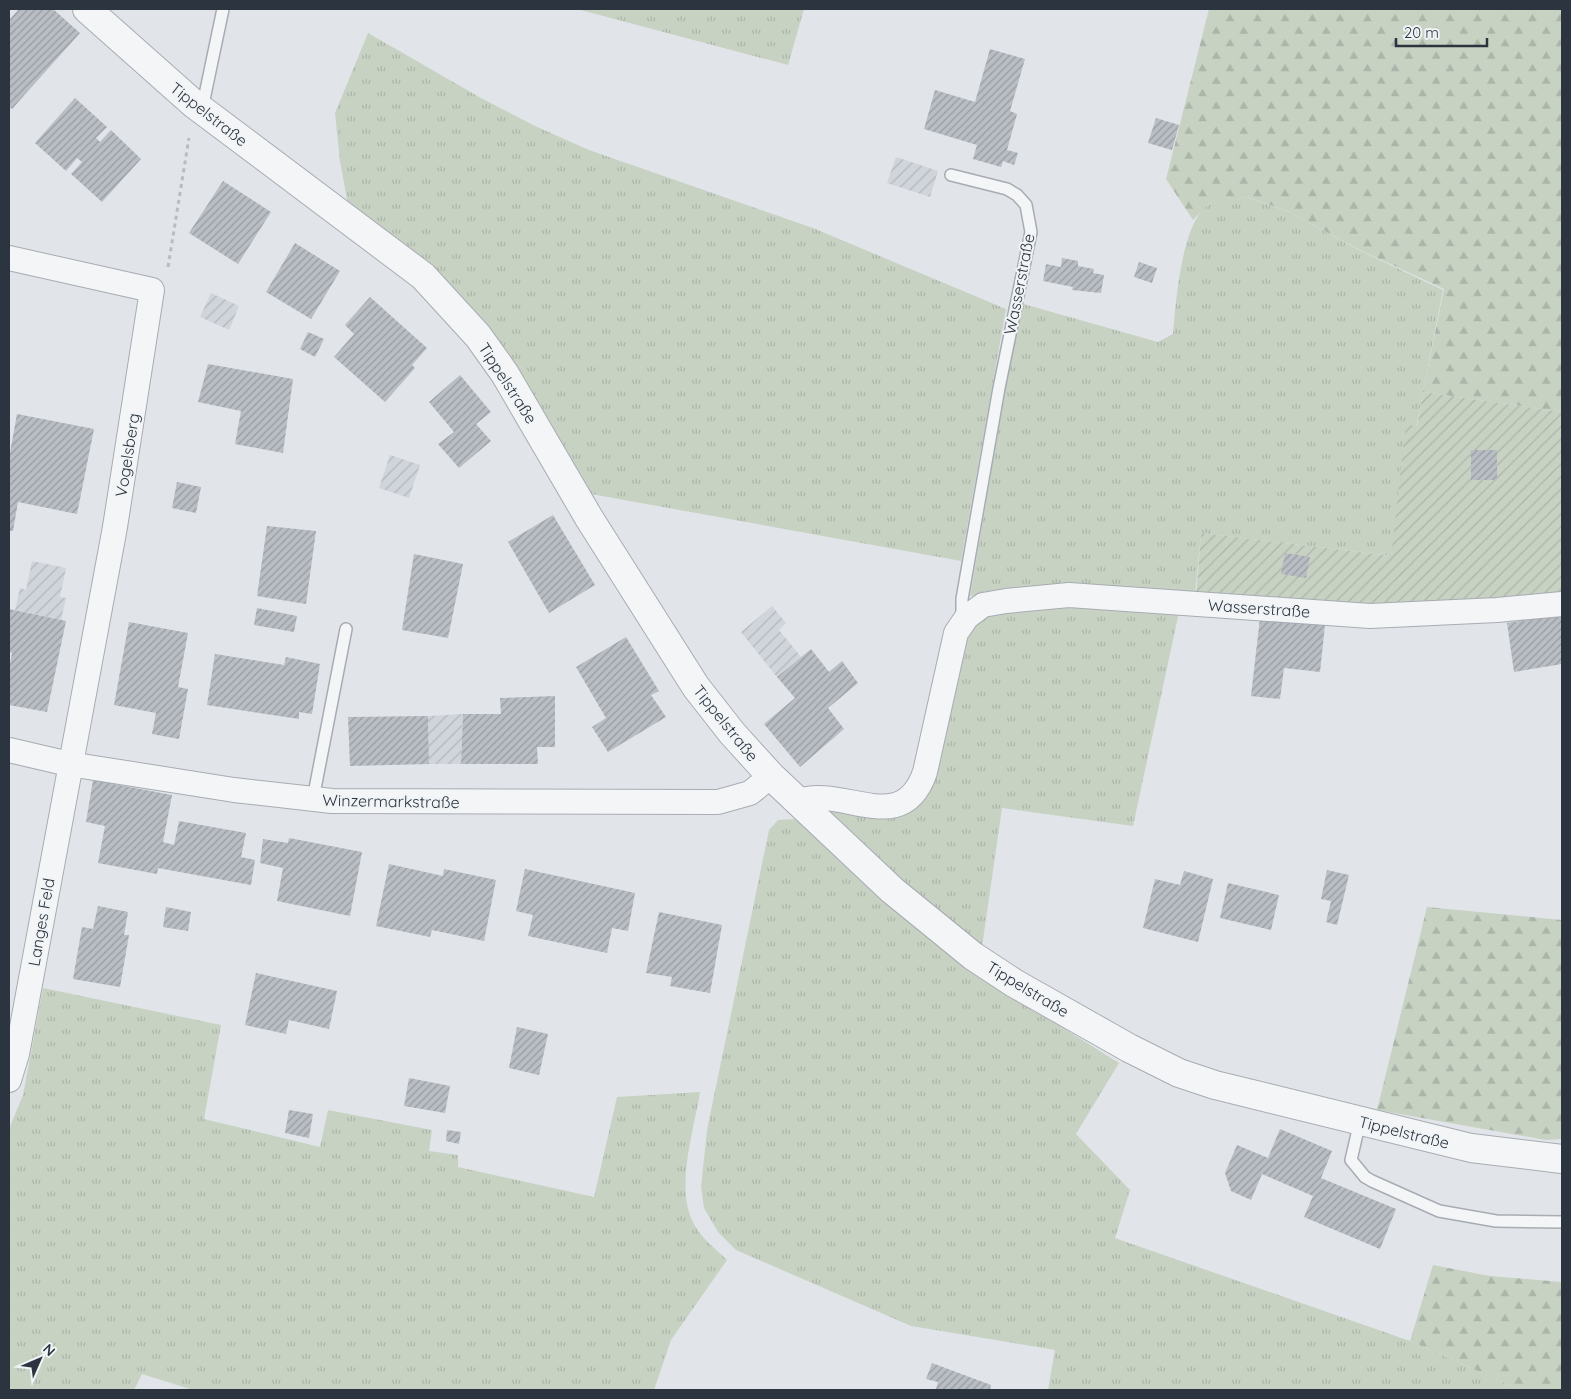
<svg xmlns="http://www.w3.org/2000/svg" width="1571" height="1399" font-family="Quicksand,sans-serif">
<defs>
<pattern id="industrial-furrows" width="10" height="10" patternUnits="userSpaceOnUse" patternTransform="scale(1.25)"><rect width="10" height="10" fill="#d0d4db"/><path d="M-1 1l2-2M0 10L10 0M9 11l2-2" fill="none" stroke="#b3b7bd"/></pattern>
<pattern id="grass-tufts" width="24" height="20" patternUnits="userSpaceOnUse" patternTransform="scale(1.25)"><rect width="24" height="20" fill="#c8d2c3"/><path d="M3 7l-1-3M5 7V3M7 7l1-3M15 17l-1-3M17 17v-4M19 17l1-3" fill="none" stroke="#acb5a9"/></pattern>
<pattern id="forest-firs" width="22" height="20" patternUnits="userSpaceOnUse" patternTransform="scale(1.25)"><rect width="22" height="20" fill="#c8d2c3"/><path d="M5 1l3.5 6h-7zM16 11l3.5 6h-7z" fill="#acb5a9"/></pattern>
<pattern id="garden-furrows" width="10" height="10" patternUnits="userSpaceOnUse" patternTransform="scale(1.25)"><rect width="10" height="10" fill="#c8d2c3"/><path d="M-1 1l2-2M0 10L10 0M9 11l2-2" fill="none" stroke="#acb5a9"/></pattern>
<pattern id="building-hatch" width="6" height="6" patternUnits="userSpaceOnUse" patternTransform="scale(1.25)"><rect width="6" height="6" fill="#b9bec5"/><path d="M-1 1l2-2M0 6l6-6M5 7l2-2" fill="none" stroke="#979ba1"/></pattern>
</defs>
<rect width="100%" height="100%" fill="#e1e5e9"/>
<g fill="url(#industrial-furrows)">
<path d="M896,157L938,171L930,197L887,183Z"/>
<path d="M211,293L239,306L229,330L200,317Z"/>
<path d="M390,455L420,465L409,498L379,488Z"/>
<path d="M32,561L66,568L60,597L66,598L61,620L15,610L20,588L26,590Z"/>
<path d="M772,606L786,623L779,630L801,657L777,677L741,632Z"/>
<path d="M463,714L461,764H429L428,716Z"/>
</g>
<g fill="url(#grass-tufts)">
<path d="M577,9H804L788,65Z"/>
<path d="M368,33L481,98L535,126L589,150L813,228L1006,309L961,561L591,494L524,383L348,205L340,161L335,113Z"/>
<path d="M1246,197L1289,212L1359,250L1443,290L1391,556L1201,533L1195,595C1120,590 1044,580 970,596L1020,303L1158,342L1173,334C1176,302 1181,223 1209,204C1217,198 1236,199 1246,197Z"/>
<path d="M1070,603L1179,612L1133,826L1002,808L982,947L937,913L827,809L901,814L962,640L976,622L1006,609Z"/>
<path d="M794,819L801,823L988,981L1119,1063L1076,1134L1130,1190L1115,1238L1410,1341L1521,1390H1048L1055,1350L911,1326L736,1250L718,1232L704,1208L701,1187L707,1130L769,830L778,820Z"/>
<path d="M43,988L221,1025L204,1119L320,1147L328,1110L432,1130L429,1151L458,1155V1167L594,1197L617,1097L700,1092C694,1130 676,1185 692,1220C699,1237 715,1248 727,1260L671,1340L654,1390H193L142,1374L134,1390H9V1129L23,1095Z"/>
</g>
<g fill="url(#forest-firs)">
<path d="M1209,9H1562V412L1423,392L1444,289L1360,250L1287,211L1247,197L1210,203L1193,220L1166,179Z"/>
<path d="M1427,907L1562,920V1139L1546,1140L1377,1110Z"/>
<path d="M1433,1265L1490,1276L1562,1282V1390H1521L1410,1341Z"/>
</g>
<path fill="url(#garden-furrows)" d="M1423,392L1562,412V596L1381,607L1196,596L1201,533L1391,556L1406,425L1417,426Z"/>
<g fill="url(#building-hatch)">
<path d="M19,9H53L80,33L12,109L9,107V20Z"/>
<path d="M990,49L1025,59L1010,111L1017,114L1007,150L1018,153L1014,165L1003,161L1001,167L973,159L977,145L924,129L935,90L975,102Z"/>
<path d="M75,98L107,127L96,138L100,142L111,130L141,159L102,202L71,174L82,162L77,158L66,171L35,143Z"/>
<path d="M1156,118L1179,125L1172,150L1148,143Z"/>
<path d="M223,181L271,212L238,264L189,233Z"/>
<path d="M295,243L340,271L311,319L266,292Z"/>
<path d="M1062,258L1078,261V266L1094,269L1093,273L1104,275L1101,293L1072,290L1073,287L1043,281L1046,264L1061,267Z"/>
<path d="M1139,262L1157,268L1152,283L1134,277Z"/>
<path d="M370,297L427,348L412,365L415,368L385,402L334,357L354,334L345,325Z"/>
<path d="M308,332L324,339L315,357L300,349Z"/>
<path d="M208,364L293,379L283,453L235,444L241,411L198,402Z"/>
<path d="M460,375L491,412L476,424L491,441L459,468L438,444L454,432L429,402Z"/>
<path d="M17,414L94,429L77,514L18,502L13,531H9V458Z"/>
<rect x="1471" y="450" width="26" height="30"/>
<path d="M177,482L201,487L196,513L172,508Z"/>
<path d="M553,515L595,585L549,613L508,542Z"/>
<path d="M267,526L316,531L306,604L257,596Z"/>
<path d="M1285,553L1310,557L1306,578L1281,574Z"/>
<path d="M414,554L463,564L448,638L402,630Z"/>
<path d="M257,608L297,616L294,632L254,625Z"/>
<path d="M9,609L66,621L47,712L9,705V669L12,653L9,652Z"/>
<path d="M1562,615V664L1514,672L1507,623Z"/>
<path d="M1260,618L1325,625L1320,672L1284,668L1280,699L1251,696Z"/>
<path d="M129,622L188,633L178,687L188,689L179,739L152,734L156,713L114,705Z"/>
<path d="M626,637L659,691L651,695L666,717L608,752L592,727L606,718L576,667Z"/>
<path d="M811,649L829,672L842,661L858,683L828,708L844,729L800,767L764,724L795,698L777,677Z"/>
<path d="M215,654L284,665L286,657L320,664L312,714L299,712V719L207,705Z"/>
<path d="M555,696V747H537L538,764H461L463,714H501L500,698Z"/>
<path d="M428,716L429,764L350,766L348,717Z"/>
<path d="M93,780L172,795L163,842L174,845L179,821L246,833L241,857L255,860L251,885L158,868L157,874L98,863L105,826L86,822Z"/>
<path d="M289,838L362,852L350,916L277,901L283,868L260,863L263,839L288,843Z"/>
<path d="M389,864L443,876L444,869L496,880L484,941L432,930L430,937L376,926Z"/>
<path d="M525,869L635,893L628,931L612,928L607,953L528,936L533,915L516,911Z"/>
<path d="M1327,870L1349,875L1337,925L1326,922L1331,901L1321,899Z"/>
<path d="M1184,871L1213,879L1198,942L1143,928L1155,879L1180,885Z"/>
<path d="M1228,883L1279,895L1271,930L1220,918Z"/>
<path d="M98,906L128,912L124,935H129L120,987L73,979L82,927L93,929Z"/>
<path d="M166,907L191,912L188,931L163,927Z"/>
<path d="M659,912L722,925L710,993L670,986L672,977L646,973Z"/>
<path d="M256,973L337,991L329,1029L289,1020L286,1034L245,1025Z"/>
<path d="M517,1027L548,1034L539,1075L509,1068Z"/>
<path d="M409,1078L450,1086L445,1113L404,1106Z"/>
<path d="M289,1110L313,1114L309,1138L285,1133Z"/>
<path d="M1280,1129L1332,1151L1321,1178L1396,1209L1380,1249L1304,1217L1313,1196L1262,1174L1251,1200L1231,1191L1225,1173L1237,1145L1268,1158Z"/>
<path d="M447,1130L461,1132L459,1144L446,1141Z"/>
<path d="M932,1363L991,1385L990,1390L936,1389L938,1382L926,1379Z"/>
</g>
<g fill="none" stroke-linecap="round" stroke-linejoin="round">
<g stroke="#a7acb3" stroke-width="14">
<g id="service">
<path d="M202,109L223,9"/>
<path d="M951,175L1007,189L1017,195L1026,205L1031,232L999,388L962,599V621"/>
<path d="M313,799L346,629"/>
<path d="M1360,1121L1351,1160L1365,1177L1372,1181L1439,1211L1496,1221L1562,1222"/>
</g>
</g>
<g stroke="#a7acb3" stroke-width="26">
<g id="minor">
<path d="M9,258L152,290L115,527L17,1054L9,1080"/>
<path d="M9,750L69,764L234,790L332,801L718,802L750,793L771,776"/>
<path d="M798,801C844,785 902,839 925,772L956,633L967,617L983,605L1006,601L1069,595L1370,616L1497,610L1562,604"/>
</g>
</g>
<g stroke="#a7acb3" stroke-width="30">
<path id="tertiary" d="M87,9L194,104L423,276L478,336L505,374L589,518L696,687L732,733L771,776L892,890L973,956L1014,983L1129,1048L1179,1073L1215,1085L1471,1148L1562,1159"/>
</g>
<path stroke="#b8bbc0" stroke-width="3" stroke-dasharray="4 4" stroke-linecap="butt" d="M168,267L189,138"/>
<use href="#service" stroke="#f4f5f7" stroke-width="11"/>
<use href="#minor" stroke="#f4f5f7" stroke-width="24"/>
<use href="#tertiary" stroke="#f4f5f7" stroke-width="28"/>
</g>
<g text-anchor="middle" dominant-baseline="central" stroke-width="4" stroke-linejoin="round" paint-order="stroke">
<g font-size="16" fill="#2b343f" stroke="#f1f4f6">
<text transform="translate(209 114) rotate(38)">Tippelstraße</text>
<text transform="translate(1019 284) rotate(-79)">Wasserstraße</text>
<text transform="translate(508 383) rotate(57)">Tippelstraße</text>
<text transform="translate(127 455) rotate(-81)">Vogelsberg</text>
<text transform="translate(1259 608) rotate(4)">Wasserstraße</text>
<text transform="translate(726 723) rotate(51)">Tippelstraße</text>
<text transform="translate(391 801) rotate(1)">Winzermarkstraße</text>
<text transform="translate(41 922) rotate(-80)">Langes Feld</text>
<text transform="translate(1028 989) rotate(31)">Tippelstraße</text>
<text transform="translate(1404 1132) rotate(14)">Tippelstraße</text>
</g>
</g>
<rect width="1571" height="1399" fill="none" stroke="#2b343f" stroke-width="20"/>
<g transform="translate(40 1359) rotate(45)" stroke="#f1f4f6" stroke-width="4" paint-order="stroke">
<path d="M0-4L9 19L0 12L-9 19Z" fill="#2b343f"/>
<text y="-8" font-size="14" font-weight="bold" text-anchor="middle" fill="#2b343f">N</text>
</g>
<path d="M1396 38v8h91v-8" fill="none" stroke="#2b343f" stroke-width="2.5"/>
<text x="1404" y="38" font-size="15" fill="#2b343f" stroke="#f1f4f6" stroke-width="4" paint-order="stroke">20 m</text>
</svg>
